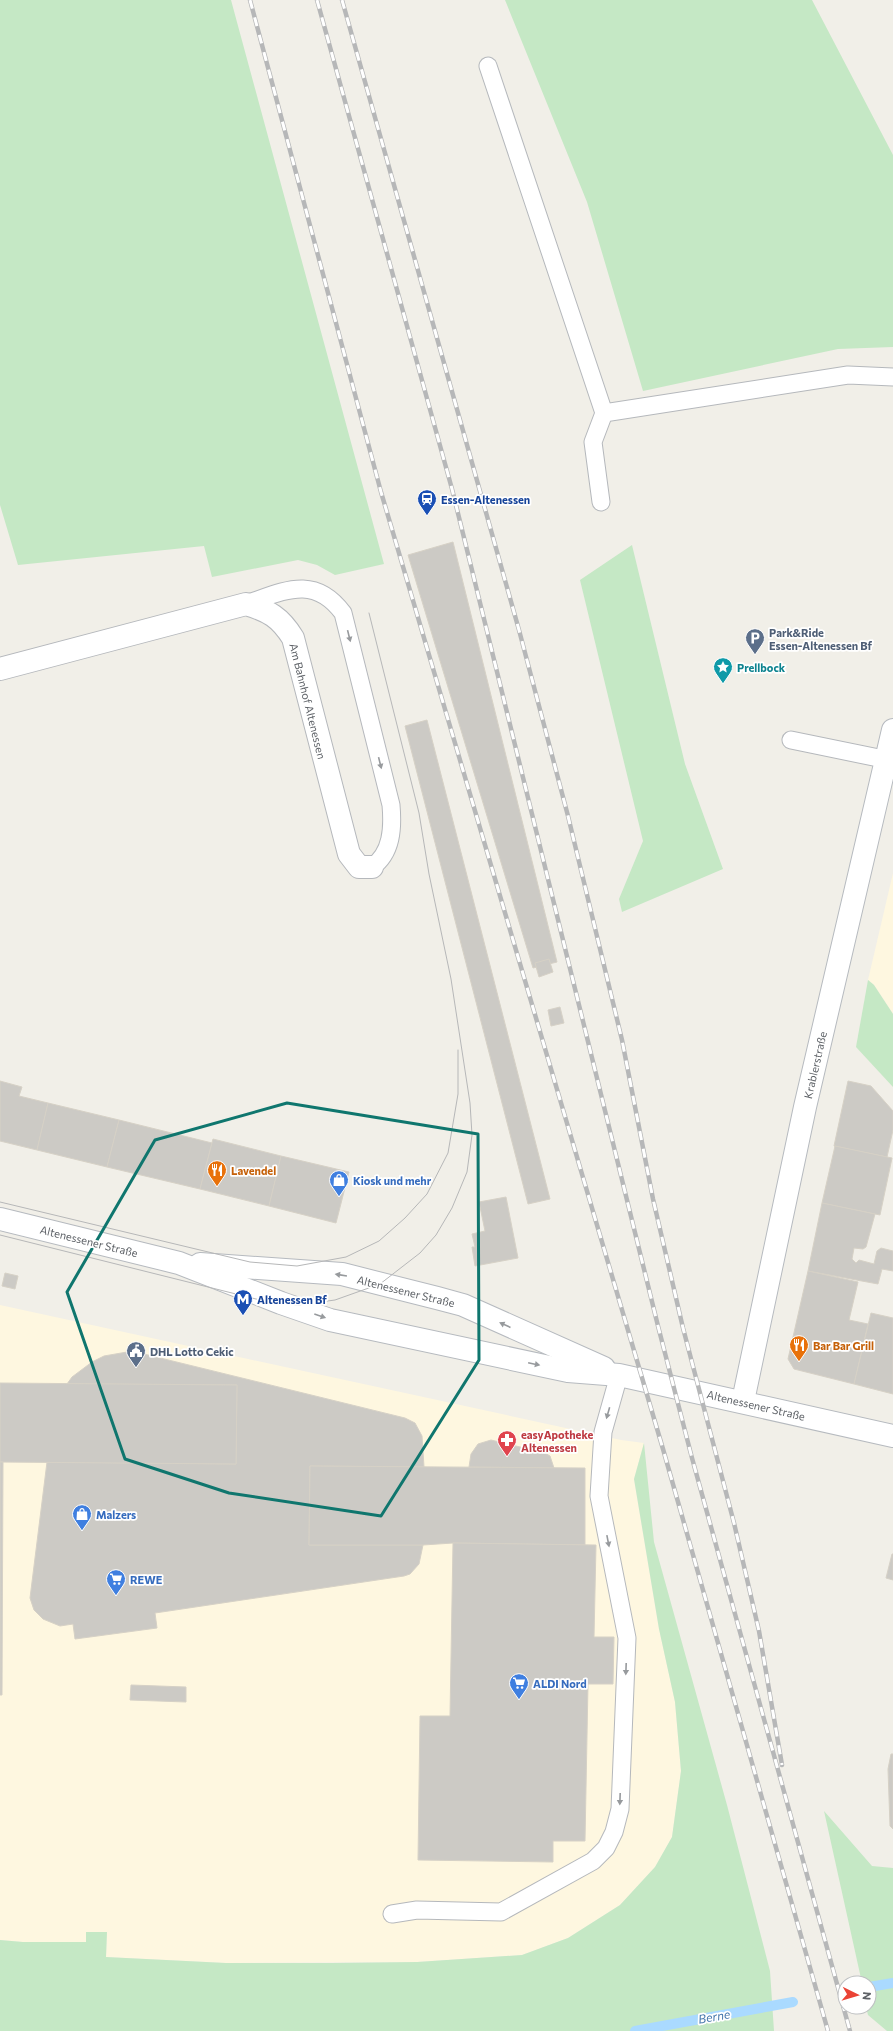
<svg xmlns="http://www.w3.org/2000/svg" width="893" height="2031" font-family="Commissioner,sans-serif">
<rect width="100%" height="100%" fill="#f1efe8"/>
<g fill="#fef7e0">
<path d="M893,873V1014L874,985L868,980Z"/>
<path d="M0,1305L621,1440L644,1443L634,1479L659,1629L675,1702L681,1771L672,1837L655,1867L620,1905L568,1938L522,1955L417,1962L226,1963L106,1957L107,1932H87L86,1942H23L0,1940Z"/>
</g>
<g fill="#c5e8c5">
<path d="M0,0H231L384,564L335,575L317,565L298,560L212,577L204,546L18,565L0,505Z"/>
<path d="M505,0H812L893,155V347L838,349L643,391L587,202Z"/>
<path d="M632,545L685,764L723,869L622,912L619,899L643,841L580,580Z"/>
<path d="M868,980L874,985L893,1014V1087L856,1047Z"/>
<path d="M644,1443L654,1542L727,1805L770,1971L774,2031H0V1940L23,1942H86V1932H107L106,1957L226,1963H331L417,1962L522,1955L568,1938L620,1905L655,1867L672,1837L681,1771L675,1702L659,1629L634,1479Z"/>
<path d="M824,1811L872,1866L893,1868V2031H887L868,2015L866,2007H869V1983H862Z"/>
</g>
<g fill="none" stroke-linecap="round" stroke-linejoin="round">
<g stroke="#aadaff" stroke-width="10">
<path d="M869,1987L893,1983"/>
<path d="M635,2031L793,2002"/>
</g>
</g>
<g fill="#cccac5" stroke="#d6d1c6">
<path d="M453,542L557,962L533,968L408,555Z"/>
<path d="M427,720L550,1199L528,1204L405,726Z"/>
<path d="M549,959L553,972L539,977L535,963Z"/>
<path d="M560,1007L564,1023L551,1026L548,1010Z"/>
<path d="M0,1081L22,1087L19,1096L48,1103L37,1150L0,1141Z"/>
<path d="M848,1081L871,1086L893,1111V1130L887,1157L834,1146Z"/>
<path d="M48,1103L119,1120L107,1167L37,1150Z"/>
<path d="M119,1120L212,1143L200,1189L107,1167Z"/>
<path d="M213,1139L281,1156L269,1206L200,1189Z"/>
<path d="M835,1146L892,1158L880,1215L822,1203Z"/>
<path d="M281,1156L349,1172L336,1223L269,1206Z"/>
<path d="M506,1197L518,1258L475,1266L472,1247H475L472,1234L485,1231L479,1202Z"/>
<path d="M822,1203L875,1214L866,1247L863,1249L854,1248L852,1259L856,1263L859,1260L874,1264L877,1251L881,1248L893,1251V1271L882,1269L878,1284L808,1271Z"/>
<path d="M808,1271L858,1282L849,1320L868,1324L854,1384L794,1369L788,1359Z"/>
<path d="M5,1273L18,1276L15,1289L2,1286Z"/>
<path d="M871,1313L893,1318V1394L854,1384Z"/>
<path d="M127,1352L144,1354L405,1418L415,1423L422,1436L424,1467L310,1466L309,1545H423L419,1564L410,1574L404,1576L155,1613L157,1628L75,1639L73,1624L60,1626L43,1619L34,1610L30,1598L47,1462L236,1464L237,1385L67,1384L72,1377L92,1362L104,1356Z"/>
<path d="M0,1383L237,1385L236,1464L0,1462Z"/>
<path d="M491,1440L545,1453L550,1456L554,1468L469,1467L471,1454L478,1444Z"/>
<path d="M0,1462H3L2,1695H0Z"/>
<path d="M310,1466L585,1468V1545L453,1543L423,1545H309Z"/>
<path d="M453,1543L596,1545L594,1637H614L613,1684H588L585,1841H553V1862L418,1860L420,1716H450Z"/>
<path d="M892,1554H893V1580L886,1578Z"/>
<path d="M131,1685L186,1687V1702L130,1700Z"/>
<path d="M891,1754H893V1829L890,1826L888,1769Z"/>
</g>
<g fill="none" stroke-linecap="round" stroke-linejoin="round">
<g stroke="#b5b8bc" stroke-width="19">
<g id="lane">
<path d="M488,66L604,413"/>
<path d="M601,502L593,442L604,413L848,375L893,377"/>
<path d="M246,604C284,591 314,574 343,613L391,805C393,828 392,853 372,867"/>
<path d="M791,740L893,761"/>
<path d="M392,1914L417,1910L501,1912L593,1861L606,1848L614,1832L620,1809L627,1638L599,1496L603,1432L619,1375"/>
</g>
</g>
<g stroke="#b5b8bc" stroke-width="24">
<path id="street" d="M0,669L246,604C269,611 280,617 293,638L349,854L359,867H372"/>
</g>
<g stroke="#b6babf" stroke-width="24">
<g id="secondary">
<path d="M0,1219L179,1263L281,1303L330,1320L568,1371L619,1375L893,1436"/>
<path d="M200,1264L342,1274L437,1298L463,1305L604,1368"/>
<path d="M743,1401L805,1107L893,730"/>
</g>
</g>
<use href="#lane" stroke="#fff" stroke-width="17"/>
<use href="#street" stroke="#fff" stroke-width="22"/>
<use href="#secondary" stroke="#fff" stroke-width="22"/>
<g stroke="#b6b7b8" stroke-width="1">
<path d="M0,1202L250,1262L297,1266L346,1257L379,1241L405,1218L427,1194L448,1153L458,1094V1050"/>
<path d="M0,1235L264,1301L298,1305L335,1300L380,1284L420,1253L436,1235L452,1208L467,1172L472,1135L470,1103L451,979L429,874L419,813L369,613"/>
</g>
<g stroke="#b6b7b8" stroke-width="4.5">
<g id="rail">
<path d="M250,0L381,492L663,1449L828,2031"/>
<path d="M317,0L452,489L658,1326L692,1458L850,2031"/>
<path d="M342,0L519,630L568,816L622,1040L653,1199L683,1328L734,1523L759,1631L782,1765"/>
</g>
</g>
<use href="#rail" stroke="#fff" stroke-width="3" stroke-dasharray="9" stroke-linecap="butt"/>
</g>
<defs><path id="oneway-solid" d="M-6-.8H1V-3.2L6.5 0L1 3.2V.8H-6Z"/></defs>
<g fill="#979a9d">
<use href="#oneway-solid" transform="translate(349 636) rotate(76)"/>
<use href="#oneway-solid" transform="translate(380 763) rotate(76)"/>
<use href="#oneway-solid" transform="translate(341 1275) rotate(-171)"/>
<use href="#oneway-solid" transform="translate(320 1316) rotate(19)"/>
<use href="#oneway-solid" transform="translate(505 1325) rotate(-156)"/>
<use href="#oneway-solid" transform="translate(534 1364) rotate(12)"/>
<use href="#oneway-solid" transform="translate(608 1413) rotate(106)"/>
<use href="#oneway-solid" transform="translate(608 1541) rotate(79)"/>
<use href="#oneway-solid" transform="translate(626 1669) rotate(92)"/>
<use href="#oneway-solid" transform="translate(620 1799) rotate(92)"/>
</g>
<path fill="none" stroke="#0f766e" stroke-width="3" stroke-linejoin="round" d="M287,1103L478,1134L479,1360L381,1516L229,1493L125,1459L67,1292L155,1140Z"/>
<defs>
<g id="station-pin" transform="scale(1)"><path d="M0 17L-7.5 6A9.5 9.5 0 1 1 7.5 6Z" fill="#1a4fb4" stroke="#fff"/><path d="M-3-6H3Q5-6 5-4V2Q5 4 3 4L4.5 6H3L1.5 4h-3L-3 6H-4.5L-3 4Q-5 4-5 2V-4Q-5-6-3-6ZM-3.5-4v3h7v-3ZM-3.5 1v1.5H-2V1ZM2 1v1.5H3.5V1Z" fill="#fff"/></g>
<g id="parking-pin" transform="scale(1)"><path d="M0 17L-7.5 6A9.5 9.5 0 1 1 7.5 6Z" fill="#5c6f8a" stroke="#fff"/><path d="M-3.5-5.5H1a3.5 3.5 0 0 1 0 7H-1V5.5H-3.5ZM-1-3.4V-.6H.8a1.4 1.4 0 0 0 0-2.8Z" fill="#fff"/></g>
<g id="sight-pin" transform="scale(1)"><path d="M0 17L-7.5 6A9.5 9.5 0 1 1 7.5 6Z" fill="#0f9aa8" stroke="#fff"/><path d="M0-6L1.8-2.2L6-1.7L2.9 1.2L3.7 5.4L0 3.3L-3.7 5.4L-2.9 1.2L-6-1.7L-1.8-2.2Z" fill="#fff"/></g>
<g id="restaurant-pin" transform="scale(1)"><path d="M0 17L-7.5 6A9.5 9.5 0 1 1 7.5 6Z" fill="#e8710a" stroke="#fff"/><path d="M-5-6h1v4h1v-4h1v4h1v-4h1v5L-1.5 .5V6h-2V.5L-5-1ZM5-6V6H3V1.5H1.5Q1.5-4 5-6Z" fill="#fff"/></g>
<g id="shop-pin" transform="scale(1)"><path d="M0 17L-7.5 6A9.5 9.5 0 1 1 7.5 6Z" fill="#3f7fe0" stroke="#fff"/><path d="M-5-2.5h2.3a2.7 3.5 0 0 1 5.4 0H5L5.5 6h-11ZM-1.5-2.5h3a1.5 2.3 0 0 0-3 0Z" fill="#fff"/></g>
<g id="metro-pin" transform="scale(1)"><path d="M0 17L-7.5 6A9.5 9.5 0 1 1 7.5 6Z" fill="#1a4fb4" stroke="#fff"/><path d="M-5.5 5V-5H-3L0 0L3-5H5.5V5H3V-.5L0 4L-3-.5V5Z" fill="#fff"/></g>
<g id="civic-pin" transform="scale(1)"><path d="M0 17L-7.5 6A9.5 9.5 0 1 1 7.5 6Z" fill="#5c6f8a" stroke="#fff"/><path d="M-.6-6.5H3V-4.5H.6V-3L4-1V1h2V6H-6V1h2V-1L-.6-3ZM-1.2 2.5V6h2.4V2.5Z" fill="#fff"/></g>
<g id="pharmacy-pin" transform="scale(1)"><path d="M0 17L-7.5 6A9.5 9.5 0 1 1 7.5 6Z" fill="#e0444e" stroke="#fff"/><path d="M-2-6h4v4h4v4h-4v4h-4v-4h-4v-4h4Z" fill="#fff"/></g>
<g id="supermarket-pin" transform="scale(1)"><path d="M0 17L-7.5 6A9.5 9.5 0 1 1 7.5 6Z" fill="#3f7fe0" stroke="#fff"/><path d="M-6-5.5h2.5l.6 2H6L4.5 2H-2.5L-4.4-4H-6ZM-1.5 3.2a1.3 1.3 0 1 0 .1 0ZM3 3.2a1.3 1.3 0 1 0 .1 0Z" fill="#fff"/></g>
</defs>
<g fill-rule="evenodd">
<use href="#station-pin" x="427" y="499"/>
<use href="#parking-pin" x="755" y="638"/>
<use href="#sight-pin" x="723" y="667"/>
<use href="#restaurant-pin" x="217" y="1170"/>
<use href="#shop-pin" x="339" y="1180"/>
<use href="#metro-pin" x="243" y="1299"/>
<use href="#restaurant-pin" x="799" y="1345"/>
<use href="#civic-pin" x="136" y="1351"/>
<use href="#pharmacy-pin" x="507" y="1440"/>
<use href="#shop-pin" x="82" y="1514"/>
<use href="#supermarket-pin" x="116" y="1579"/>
<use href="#supermarket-pin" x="519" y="1683"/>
</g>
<g text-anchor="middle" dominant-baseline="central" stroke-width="3.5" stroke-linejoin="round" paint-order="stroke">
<g font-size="11" font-weight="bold" fill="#164399" stroke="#fff" text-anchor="start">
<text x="441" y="499">Essen-Altenessen</text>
<text x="257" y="1299">Altenessen Bf</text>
</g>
<g font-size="11" font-weight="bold" fill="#4e5e75" stroke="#fff" text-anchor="start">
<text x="769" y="632">Park&amp;Ride<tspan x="769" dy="13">Essen-Altenessen Bf</tspan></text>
<text x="150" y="1351">DHL Lotto Cekic</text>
</g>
<g font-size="11" font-weight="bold" fill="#0d838f" stroke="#fff" text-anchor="start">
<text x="737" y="667">Prellbock</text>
</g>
<g font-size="11" fill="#5f6368" stroke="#fff">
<text transform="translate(308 701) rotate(76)">Am Bahnhof Altenessen</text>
<text transform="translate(815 1065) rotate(-77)">Krablerstraße</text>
<text transform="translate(89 1241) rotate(14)">Altenessener Straße</text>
<text transform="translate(406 1291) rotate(14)">Altenessener Straße</text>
<text transform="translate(756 1405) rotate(13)">Altenessener Straße</text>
</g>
<g font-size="11" font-weight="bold" fill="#c56008" stroke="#fff" text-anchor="start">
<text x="231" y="1170">Lavendel</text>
<text x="813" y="1345">Bar Bar Grill</text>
</g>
<g font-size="11" font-weight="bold" fill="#366cbe" stroke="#fff" text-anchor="start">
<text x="353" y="1180">Kiosk und mehr</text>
<text x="96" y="1514">Malzers</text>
<text x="130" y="1579">REWE</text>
<text x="533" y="1683">ALDI Nord</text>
</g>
<g font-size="11" font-weight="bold" fill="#be3a42" stroke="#fff" text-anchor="start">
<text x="521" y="1434">easyApotheke<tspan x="521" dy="13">Altenessen</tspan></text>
</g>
<g font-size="12" font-style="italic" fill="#4174aa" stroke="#fff">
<text transform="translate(714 2016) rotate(-10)">Berne</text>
</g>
</g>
<g transform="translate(857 1995) rotate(95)"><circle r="19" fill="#ffffff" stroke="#bfc1c3"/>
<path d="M0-3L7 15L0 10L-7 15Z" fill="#ea4335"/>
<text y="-6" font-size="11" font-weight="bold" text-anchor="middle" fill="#5f6368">N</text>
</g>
</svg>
